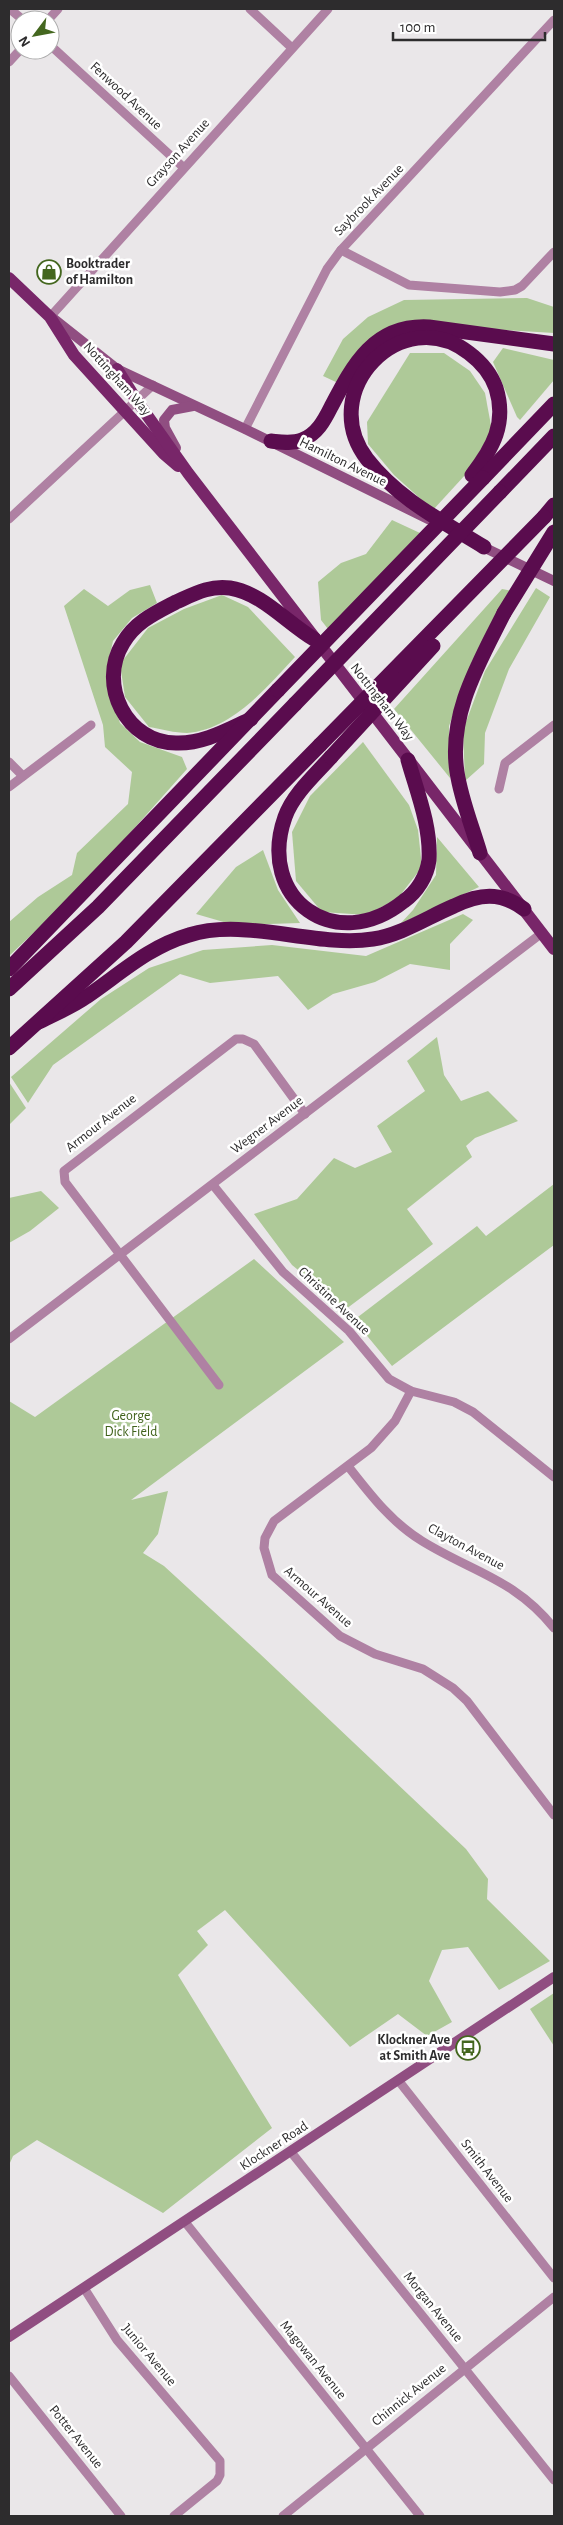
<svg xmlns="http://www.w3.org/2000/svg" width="563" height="2525" font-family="'Alegreya Sans',sans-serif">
<rect width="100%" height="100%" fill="#eae7e9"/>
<g fill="#aec998">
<path d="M527,298L554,307V333L404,324L338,383L323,376L343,339L368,317L404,300Z"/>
<path d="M503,348L554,360V380L520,420L517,417L493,362Z"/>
<path d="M410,353H444L470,371L485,393L492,431L466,474L433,510L394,475L368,444L367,422Z"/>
<path d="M392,520L420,533L328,629L321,620L318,582L341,563L366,554Z"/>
<path d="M150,585L157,603L132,618L113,641L108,663L110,692L120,723L140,742L182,757L187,769L82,887L9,956V922L38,897L72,875L77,853L128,804L132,772L105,747L103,725L64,606L84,589L108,606L130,590Z"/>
<path d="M536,588L550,597L509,669L485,733L484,764L465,781L463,730L485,671Z"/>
<path d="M502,589L512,591L472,661L449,726L450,778L394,709Z"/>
<path d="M222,595L248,607L295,657C267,687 232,730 187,733C175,733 161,729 149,727L125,697L120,664L148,628L184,609Z"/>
<path d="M363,742L409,805L418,830L422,867L398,898L367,915L322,912L296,881L292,832L310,796Z"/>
<path d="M437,837L479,887L400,924L413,910L436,875Z"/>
<path d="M263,850L278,890L300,923L234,925L196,914L236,867Z"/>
<path d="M463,914L473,920L450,944V970L410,964L375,982L333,994L308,1010L278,976L210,983L180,974L53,1065L28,1103L11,1077L101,999L149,968L203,950L272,945L366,956Z"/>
<path d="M437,1037L444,1075L461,1101L488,1091L518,1121L475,1138L466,1146L472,1157L407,1209L433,1244L346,1309L292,1265L254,1214L297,1199L334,1158L355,1168L392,1152L377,1126L425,1091L407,1061Z"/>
<path d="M9,1082L26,1108L9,1125Z"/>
<path d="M554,1184V1245L392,1366L354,1320L477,1226L486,1236Z"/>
<path d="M41,1191L59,1208L30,1231L9,1243V1198Z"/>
<path d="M254,1259L344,1342L131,1500L168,1491L158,1534L143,1553L164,1566L259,1653L466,1849L488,1879L487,1899L550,1961L499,1990L468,1947L442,1950L429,1981L452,2022L427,2036L398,2014L350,2047L225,1910L197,1931L208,1945L178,1975L272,2128L163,2213L37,2140L13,2156L9,2165V1401L35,1417Z"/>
<path d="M554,1993V2046L530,2009Z"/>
</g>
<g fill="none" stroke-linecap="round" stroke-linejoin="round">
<g stroke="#af81a3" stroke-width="9">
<path d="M10,9L23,20"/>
<path d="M250,9L292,48"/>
<path d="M48,20L58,9"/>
<path d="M50,45L183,167"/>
<path d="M9,62L20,50"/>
<path d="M341,250L409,285L500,292L515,290L522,286L554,252"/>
<path d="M50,317L328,9"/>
<path d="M245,429L327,269L341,250L554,20"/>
<path d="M9,519L153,385"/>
<path d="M9,762L23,776"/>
<path d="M9,787L91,725"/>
<path d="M499,789L505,763L554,725"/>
<path d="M213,1185L283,1272L349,1331L389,1379L411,1391L454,1402L473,1412L554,1477"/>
<path d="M9,1339L542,933"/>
<path d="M219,1385L65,1182L64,1171L236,1039H243L254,1044L305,1114"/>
<path d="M411,1391L395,1421L371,1448L274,1521L265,1538L264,1548L272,1575L340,1636L375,1654L423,1669L453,1688L467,1701L554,1815"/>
<path d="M348,1466C370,1494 391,1522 422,1541C472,1572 515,1579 554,1628"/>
<path d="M398,2080L554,2278"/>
<path d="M291,2152L554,2480"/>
<path d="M185,2222L420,2516"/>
<path d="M84,2288L117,2340L220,2461V2475L217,2481L174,2516"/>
<path d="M9,2376L121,2516"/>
<path d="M283,2516L554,2297"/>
</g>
<g stroke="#904e81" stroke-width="10">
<path d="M54,319L117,369L245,429L428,519"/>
<path d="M176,448L165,428L164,420L172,410L193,406"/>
<path d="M479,545L554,581"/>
<path d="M9,2337L554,1977"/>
</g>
<g stroke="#782669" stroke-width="12">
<path d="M9,278L50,317L74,355L164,454L178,466"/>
<path d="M117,369L137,401L188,473L554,949"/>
</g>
<g stroke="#5a0c4e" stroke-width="15">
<path d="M271,441C281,442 292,444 302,440C317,434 324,421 331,407C353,365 374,324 429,327L554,344"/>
<path d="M472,475C493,448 507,423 496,388C491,374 481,362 469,353C402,301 315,391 367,459C398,499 442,521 484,547"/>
<path d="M483,478L554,404"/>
<path d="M500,492L554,436"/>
<path d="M544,517L554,505"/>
<path d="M251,719C227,730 203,744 176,743C127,743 97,685 123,643C135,622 155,613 176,602C194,594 210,585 230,588C262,593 287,623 314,639"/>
<path d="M331,757C316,774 293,794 285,817C256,899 336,956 404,901C417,892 427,876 429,860C431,826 417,792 408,760"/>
<path d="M480,853C472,826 461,799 457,772C448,714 479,663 504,613"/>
<path d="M9,969L278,690"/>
<path d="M9,989L98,907L295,704"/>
<path d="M39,1022C54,1014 72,1007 86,997C120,974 148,947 189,935C245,917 316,948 373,939C401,935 428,917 454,906C479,894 500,891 524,909"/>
<path d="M9,1048L126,942L320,745"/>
</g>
<g stroke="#5a0c4e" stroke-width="15">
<path d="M504,613L554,532"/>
<path d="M278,690L483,478"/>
<path d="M295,704L500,492"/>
<path d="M320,745L544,517"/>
<path d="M331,757L433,646"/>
</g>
</g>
<defs>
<g id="shop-ring" transform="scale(1.25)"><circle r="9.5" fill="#fff" stroke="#44671f" stroke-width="1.5"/><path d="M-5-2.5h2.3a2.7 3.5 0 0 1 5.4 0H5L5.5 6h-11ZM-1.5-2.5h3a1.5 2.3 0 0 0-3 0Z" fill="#44671f"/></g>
<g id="bus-ring" transform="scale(1.25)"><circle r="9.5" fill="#fff" stroke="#44671f" stroke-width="1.5"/><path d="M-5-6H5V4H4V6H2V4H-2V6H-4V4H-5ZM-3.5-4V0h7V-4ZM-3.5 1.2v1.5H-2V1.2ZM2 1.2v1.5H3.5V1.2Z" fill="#44671f"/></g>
</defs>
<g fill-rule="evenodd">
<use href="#shop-ring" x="49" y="272"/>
<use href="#bus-ring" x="468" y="2048"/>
</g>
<g text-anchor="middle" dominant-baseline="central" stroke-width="5" stroke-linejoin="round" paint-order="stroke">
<g font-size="14" fill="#2d2c2d" stroke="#fff">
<text transform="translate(126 96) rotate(43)">Fenwood Avenue</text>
<text transform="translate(178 153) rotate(-48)">Grayson Avenue</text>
<text transform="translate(369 200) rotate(-46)">Saybrook Avenue</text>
<text transform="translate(117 379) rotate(48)">Nottingham Way</text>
<text transform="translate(343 462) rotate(26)">Hamilton Avenue</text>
<text transform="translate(382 702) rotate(52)">Nottingham Way</text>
<text transform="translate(101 1123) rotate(-38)">Armour Avenue</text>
<text transform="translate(267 1125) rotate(-37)">Wegner Avenue</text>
<text transform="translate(334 1301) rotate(43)">Christine Avenue</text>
<text transform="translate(466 1547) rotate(28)">Clayton Avenue</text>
<text transform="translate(318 1597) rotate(41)">Armour Avenue</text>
<text transform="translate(274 2146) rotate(-33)">Klockner Road</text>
<text transform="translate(487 2171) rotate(52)">Smith Avenue</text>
<text transform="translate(433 2307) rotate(51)">Morgan Avenue</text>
<text transform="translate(149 2355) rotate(50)">Junior Avenue</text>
<text transform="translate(313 2360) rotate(51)">Magowan Avenue</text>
<text transform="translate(409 2395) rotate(-39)">Chinnick Avenue</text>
<text transform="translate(76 2437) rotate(51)">Potter Avenue</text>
</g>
<g font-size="14" font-weight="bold" fill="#2d2c2d" stroke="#fff" text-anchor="start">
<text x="66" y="264">Booktrader<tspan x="66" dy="16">of Hamilton</tspan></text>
<text x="450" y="2040" text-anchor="end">Klockner Ave<tspan x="450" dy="16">at Smith Ave</tspan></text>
</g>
<g font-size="14" fill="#40621b" stroke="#fff">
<text x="131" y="1416">George<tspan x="131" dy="16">Dick Field</tspan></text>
</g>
</g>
<rect width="563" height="2525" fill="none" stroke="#2d2c2d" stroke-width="20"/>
<g transform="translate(35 35) rotate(238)"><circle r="24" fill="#ffffff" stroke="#ababab"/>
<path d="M0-4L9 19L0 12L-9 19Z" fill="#44671f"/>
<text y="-8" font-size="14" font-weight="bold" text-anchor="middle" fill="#2d2c2d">N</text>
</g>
<path d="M393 32v8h152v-8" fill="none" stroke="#2d2c2d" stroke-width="2.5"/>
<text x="400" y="32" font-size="15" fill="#2d2c2d" stroke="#ffffff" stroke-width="4" paint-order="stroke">100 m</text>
</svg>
